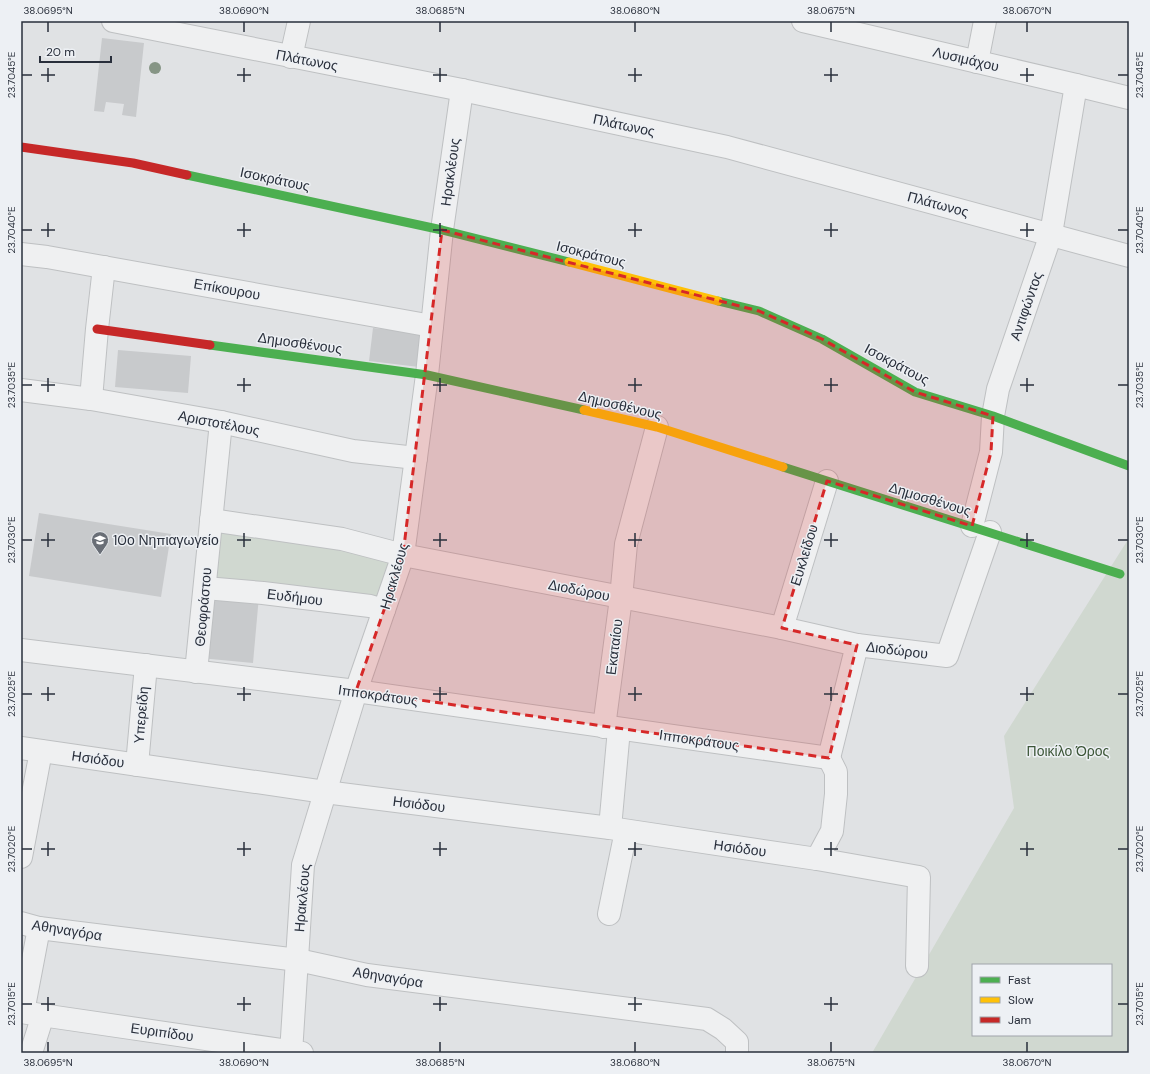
<svg xmlns="http://www.w3.org/2000/svg" width="1150" height="1074" font-family="'DM Sans',sans-serif">
<rect width="100%" height="100%" fill="#e0e2e4"/>
<g fill="#d0d8d0" fill-rule="evenodd">
<path d="M211,520L403,555L384,610L205,588Z"/>
<path d="M1129,538V1053H872L1014,808L1004,736ZM973,965H1111V1035H973Z"/>
</g>
<g fill="#c8cacc">
<path d="M102,38L144,43L136,117L122,115L124,104L106,102L104,112L94,111Z"/>
<path d="M373,328L423,333L419,367L369,361Z"/>
<path d="M118,350L191,356L188,393L115,387Z"/>
<path d="M39,513L171,534L161,597L29,576Z"/>
<path d="M205,591L259,596L253,663L200,658Z"/>
</g>
<g fill="none" stroke-linecap="round" stroke-linejoin="round">
<g stroke="#bec0c2" stroke-width="24">
<g id="street">
<path d="M113,21L462,90L727,147L1129,256"/>
<path d="M803,21L1076,85L1129,98"/>
<path d="M291,57L299,21"/>
<path d="M977,62L985,21"/>
<path d="M21,254L47,257L432,326"/>
<path d="M21,390L91,399L221,422L353,451L416,458"/>
<path d="M91,399L97,329L104,267"/>
<path d="M211,520L342,539L403,555L782,628L857,645L947,656L990,532"/>
<path d="M972,526L991,452L993,416L998,389L1051,234L1076,85"/>
<path d="M205,588L263,593L370,606L384,610"/>
<path d="M782,628L827,481"/>
<path d="M21,650L356,691L829,758"/>
<path d="M196,672L221,422"/>
<path d="M604,727L621,598L626,544L657,427"/>
<path d="M21,748L325,792L610,828L817,859L919,877L917,966"/>
<path d="M829,758L857,645"/>
<path d="M137,765L146,665"/>
<path d="M610,828L619,729"/>
<path d="M21,857L41,751"/>
<path d="M817,859L832,831L836,794V772L829,758"/>
<path d="M609,914L626,831"/>
<path d="M21,923L39,928L298,960L367,975L707,1019L723,1029L737,1042V1053"/>
<path d="M21,1012L302,1053"/>
<path d="M23,1012L39,928"/>
<path d="M31,1053L43,1015"/>
<path d="M291,1053L303,865L356,691L403,555L427,375L442,230L462,90"/>
</g>
</g>
<use href="#street" stroke="#eff0f1" stroke-width="22"/>
<g stroke="#4caf50" stroke-width="9">
<path d="M187,175L442,230L569,262"/>
<path d="M718,301L759,311L822,339L915,392L993,416L1129,466"/>
<path d="M210,345L427,375L584,410"/>
<path d="M783,467L1120,574"/>
</g>
<g stroke="#ffc107" stroke-width="9">
<path d="M569,262L718,301"/>
<path d="M584,410L657,427L783,467"/>
</g>
<g stroke="#c62828" stroke-width="9">
<path d="M21,147L133,163L187,175"/>
<path d="M97,329L210,345"/>
</g>
</g>
<circle fill="#869585" cx="155" cy="68" r="6"/>
<path fill="#d62828" fill-opacity="0.2" stroke="#d62828" stroke-width="3" stroke-dasharray="8 5" stroke-linejoin="round" d="M442,230L759,311L822,339L915,392L993,416L991,452L972,526L827,481L782,628L857,645L829,758L356,691L403,555Z"/>
<path fill="none" stroke="#292f3b" stroke-width="1.5" d="M48,22V32M244,22V32M440,22V32M635,22V32M831,22V32M1027,22V32M48,68V82M244,68V82M440,68V82M635,68V82M831,68V82M1027,68V82M22,75H32M41,75H55M237,75H251M433,75H447M628,75H642M824,75H838M1020,75H1034M1118,75H1128M48,223V237M244,223V237M440,223V237M635,223V237M831,223V237M1027,223V237M22,230H32M41,230H55M237,230H251M433,230H447M628,230H642M824,230H838M1020,230H1034M1118,230H1128M48,378V392M244,378V392M440,378V392M635,378V392M831,378V392M1027,378V392M22,385H32M41,385H55M237,385H251M433,385H447M628,385H642M824,385H838M1020,385H1034M1118,385H1128M48,533V547M244,533V547M440,533V547M635,533V547M831,533V547M1027,533V547M22,540H32M41,540H55M237,540H251M433,540H447M628,540H642M824,540H838M1020,540H1034M1118,540H1128M48,687V701M244,687V701M440,687V701M635,687V701M831,687V701M1027,687V701M22,694H32M41,694H55M237,694H251M433,694H447M628,694H642M824,694H838M1020,694H1034M1118,694H1128M48,842V856M244,842V856M440,842V856M635,842V856M831,842V856M1027,842V856M22,849H32M41,849H55M237,849H251M433,849H447M628,849H642M824,849H838M1020,849H1034M1118,849H1128M48,997V1011M244,997V1011M440,997V1011M635,997V1011M831,997V1011M22,1004H32M41,1004H55M237,1004H251M433,1004H447M628,1004H642M824,1004H838M1118,1004H1128M48,1042V1052M244,1042V1052M440,1042V1052M635,1042V1052M831,1042V1052M1027,1042V1052"/>
<defs>
<g id="school-pin" transform="scale(0.9)"><path d="M0 17L-7.5 6A9.5 9.5 0 1 1 7.5 6Z" fill="#696e76" stroke="#edf0f4"/><path d="M0-5L7-2L0 1L-7-2ZM-4 1L0 2.5L4 1V4Q0 6-4 4Z" fill="#fff"/></g>
</defs>
<g fill-rule="evenodd">
<use href="#school-pin" x="100" y="540"/>
</g>
<g text-anchor="middle" dominant-baseline="central" stroke-width="3" stroke-linejoin="round" paint-order="stroke">
<g font-size="14" fill="#292f3b" stroke="#edf0f4">
<text transform="translate(966 59) rotate(13)">Λυσιμάχου</text>
<text transform="translate(307 60) rotate(11)">Πλάτωνος</text>
<text transform="translate(624 125) rotate(12)">Πλάτωνος</text>
<text transform="translate(450 172) rotate(-82)">Ηρακλέους</text>
<text transform="translate(275 179) rotate(12)">Ισοκράτους</text>
<text transform="translate(938 204) rotate(15)">Πλάτωνος</text>
<text transform="translate(591 254) rotate(14)">Ισοκράτους</text>
<text transform="translate(227 289) rotate(10)">Επίκουρου</text>
<text transform="translate(1026 306) rotate(-71)">Αντιφώντος</text>
<text transform="translate(300 343) rotate(8)">Δημοσθένους</text>
<text transform="translate(897 364) rotate(28)">Ισοκράτους</text>
<text transform="translate(620 405) rotate(13)">Δημοσθένους</text>
<text transform="translate(219 423) rotate(11)">Αριστοτέλους</text>
<text transform="translate(930 499) rotate(17)">Δημοσθένους</text>
<text transform="translate(804 555) rotate(-73)">Ευκλείδου</text>
<text transform="translate(394 576) rotate(-74)">Ηρακλέους</text>
<text transform="translate(579 590) rotate(11)">Διοδώρου</text>
<text transform="translate(295 597) rotate(7)">Ευδήμου</text>
<text transform="translate(203 607) rotate(-85)">Θεοφράστου</text>
<text transform="translate(614 647) rotate(-83)">Εκαταίου</text>
<text transform="translate(897 650) rotate(7)">Διοδώρου</text>
<text transform="translate(378 695) rotate(8)">Ιπποκράτους</text>
<text transform="translate(141 715) rotate(-85)">Υπερείδη</text>
<text transform="translate(699 740) rotate(8)">Ιπποκράτους</text>
<text transform="translate(98 759) rotate(8)">Ησιόδου</text>
<text transform="translate(419 804) rotate(7)">Ησιόδου</text>
<text transform="translate(740 848) rotate(8)">Ησιόδου</text>
<text transform="translate(302 898) rotate(-85)">Ηρακλέους</text>
<text transform="translate(67 930) rotate(9)">Αθηναγόρα</text>
<text transform="translate(388 977) rotate(9)">Αθηναγόρα</text>
<text transform="translate(162 1032) rotate(8)">Ευριπίδου</text>
</g>
<g font-size="14" fill="#292f3b" stroke="#edf0f4" text-anchor="start">
<text x="113" y="540">10ο Νηπιαγωγείο</text>
</g>
<g font-size="14" fill="#3c5637" stroke="#edf0f4">
<text x="1068" y="751">Ποικίλο Όρος</text>
</g>
</g>
<rect width="1150" height="1074" fill="none" stroke="#edf0f4" stroke-width="44"/>
<rect x="972" y="964" width="140" height="72" fill="#edf0f4" stroke="#9fa3aa"/>
<rect x="980" y="977" width="20" height="6" fill="#4caf50" stroke="#9fa3aa"/>
<text x="1008" y="984" font-size="12" fill="#292f3b">Fast</text>
<rect x="980" y="997" width="20" height="6" fill="#ffc107" stroke="#9fa3aa"/>
<text x="1008" y="1004" font-size="12" fill="#292f3b">Slow</text>
<rect x="980" y="1017" width="20" height="6" fill="#c62828" stroke="#9fa3aa"/>
<text x="1008" y="1024" font-size="12" fill="#292f3b">Jam</text>
<path d="M40 56v6h71v-6" fill="none" stroke="#292f3b" stroke-width="2"/>
<text x="46" y="56" font-size="12" fill="#292f3b" stroke="#edf0f4" stroke-width="3" paint-order="stroke">20 m</text>
<rect x="22" y="22" width="1106" height="1030" fill="none" stroke="#292f3b" stroke-width="1.5"/>
<g font-size="10" text-anchor="middle" fill="#292f3b">
<text x="48" y="14">38.0695°N</text>
<text x="244" y="14">38.0690°N</text>
<text x="440" y="14">38.0685°N</text>
<text x="635" y="14">38.0680°N</text>
<text x="831" y="14">38.0675°N</text>
<text x="1027" y="14">38.0670°N</text>
<text transform="translate(1139 75) rotate(-90)" y="4">23.7045°E</text>
<text transform="translate(11 75) rotate(-90)" y="4">23.7045°E</text>
<text transform="translate(1139 230) rotate(-90)" y="4">23.7040°E</text>
<text transform="translate(11 230) rotate(-90)" y="4">23.7040°E</text>
<text transform="translate(1139 385) rotate(-90)" y="4">23.7035°E</text>
<text transform="translate(11 385) rotate(-90)" y="4">23.7035°E</text>
<text transform="translate(1139 540) rotate(-90)" y="4">23.7030°E</text>
<text transform="translate(11 540) rotate(-90)" y="4">23.7030°E</text>
<text transform="translate(1139 694) rotate(-90)" y="4">23.7025°E</text>
<text transform="translate(11 694) rotate(-90)" y="4">23.7025°E</text>
<text transform="translate(1139 849) rotate(-90)" y="4">23.7020°E</text>
<text transform="translate(11 849) rotate(-90)" y="4">23.7020°E</text>
<text transform="translate(1139 1004) rotate(-90)" y="4">23.7015°E</text>
<text transform="translate(11 1004) rotate(-90)" y="4">23.7015°E</text>
<text x="48" y="1066">38.0695°N</text>
<text x="244" y="1066">38.0690°N</text>
<text x="440" y="1066">38.0685°N</text>
<text x="635" y="1066">38.0680°N</text>
<text x="831" y="1066">38.0675°N</text>
<text x="1027" y="1066">38.0670°N</text>
</g>
</svg>
